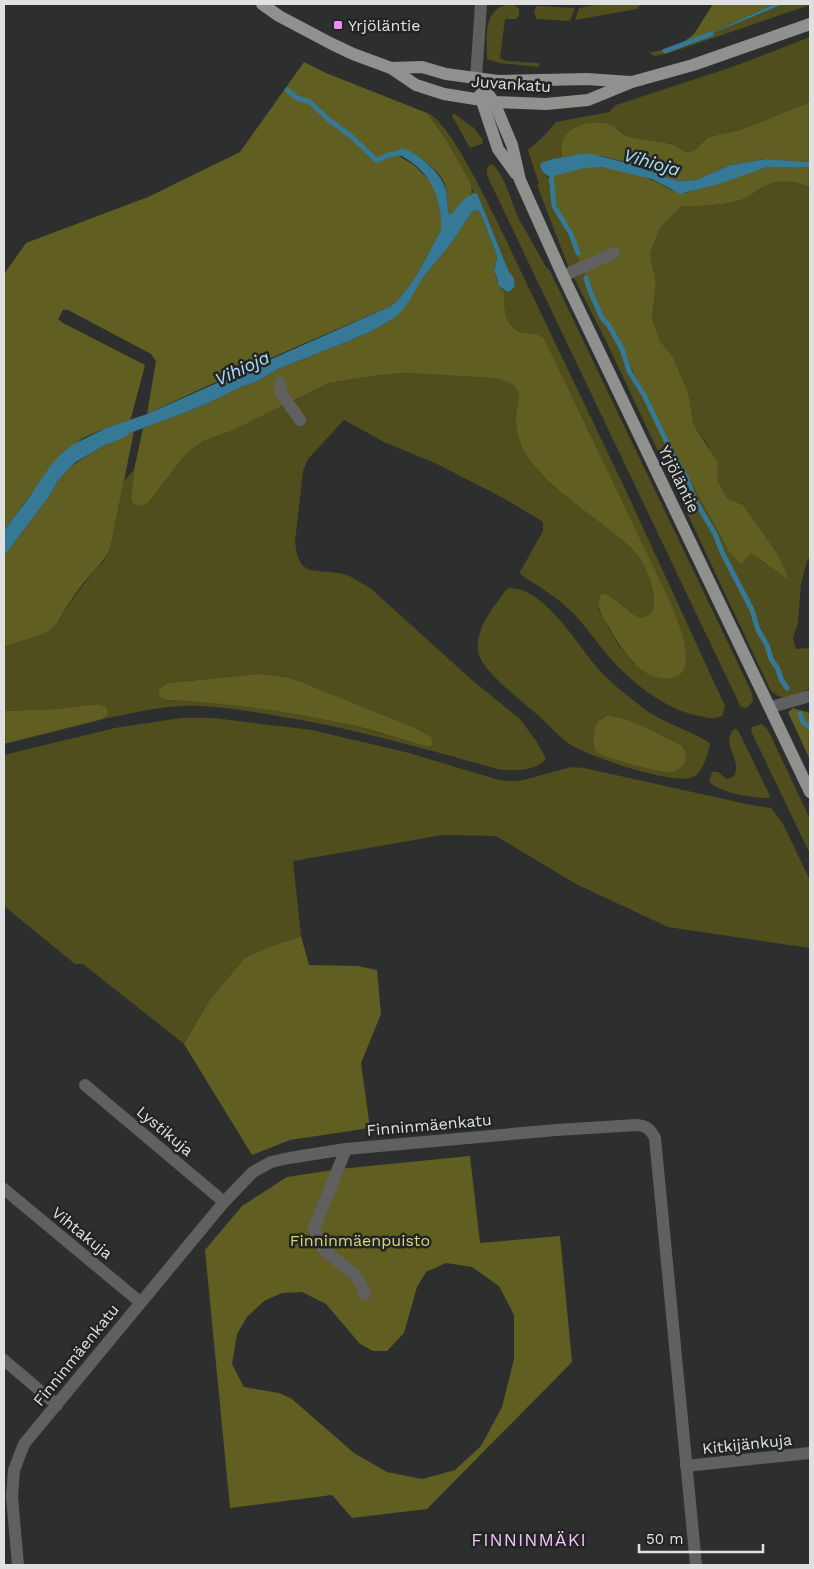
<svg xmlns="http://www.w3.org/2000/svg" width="814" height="1569" font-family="'Work Sans',sans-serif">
<rect width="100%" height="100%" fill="#2c2f2e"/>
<g fill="#504e1c" fill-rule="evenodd">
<path d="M512,4L519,8V16L516,19H505L500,58L506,61L539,63V67L500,63L487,59C487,36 482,7 512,4Z"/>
<path d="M598,4H639L640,5L637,9L575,20L579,8Z"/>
<path d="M783,4L810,5L669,53L655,56L649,53L678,46L707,35L706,36Z"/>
<path d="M537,6L575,8L570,21L536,19L534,11Z"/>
<path d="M810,37L809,51L810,52V102L740,130L708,137L694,151L686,152L672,144L629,137C622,134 619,129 612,126C594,118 582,125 567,134L561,152L562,158L540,165L549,180L547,181L592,294L632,369L652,411L729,552L741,563L751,552L767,565L759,529L743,505L727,498L717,479L709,447L694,425L688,392L673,357L660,341L652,318L656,284L650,253L660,228L682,206C702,206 721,206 741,200C748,198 755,192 761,188C778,178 793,181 810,187V557L807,561L801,584L798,623L793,638L796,649L810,648V688C796,696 785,703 771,691L607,343L568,266L537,185L539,184L528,150L545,135L556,122L609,112L616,105L732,67Z"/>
<path d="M427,113C448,120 482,192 493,213L628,495L725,706L723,715C713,721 705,717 694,715C661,706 631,682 609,657C597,643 586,626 573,613C557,597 538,586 520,574V572L543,531V522L505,499L437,464L384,442L344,420L308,459L303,471L295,542C299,577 312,569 339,573C350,575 360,582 370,588L472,680L520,719L537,742L546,759C534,772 512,771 497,769C423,748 348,727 272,715C242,710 212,705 182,706C155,707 129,714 103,719L107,715L98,704L56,709L4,711V647L18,640L32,638L58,622L69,604L93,572L103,562L110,551L124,481L134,470L131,499L148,503L186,454L203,441L234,430L329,383L372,376L403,373L494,378C501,380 513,382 517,390C521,398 516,408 516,416C515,430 520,448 529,459C550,488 581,507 608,529C619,537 631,546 639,557C647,569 663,606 647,616C643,619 637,617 633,614C624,607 615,599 606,594L598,609L619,646L634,664L687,660L613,483L544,338C538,333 532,334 525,333C504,330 504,308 504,291L507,292L509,272L477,193L472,194L473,190L445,138ZM259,674L285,677L299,681L413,727L429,747C403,740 377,732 351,725C292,709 229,703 168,700L162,687L168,683Z"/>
<path d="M453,113L474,128L483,140L482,144L470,148L452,116Z"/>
<path d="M492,164C507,177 510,202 519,219C528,235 537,251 546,267L550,271L752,693L753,701L747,708L741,707L737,699L491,184C488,177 485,173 488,166Z"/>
<path d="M509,588C546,587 580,650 602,673C614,686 630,697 643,708C662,723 688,729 708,742L710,744C708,754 703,772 693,777C675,786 591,757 573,746C561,739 551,727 541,718C522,701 498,684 483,663C480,658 477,650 478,645C478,625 494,607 505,591ZM607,716C627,715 662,736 681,745L685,749L670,772L616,760L601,718Z"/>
<path d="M181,718H214L312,730L409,753L499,780L512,781H519L572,767L584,768L751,805L771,808L782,822L810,880V948L668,927L576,884L496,836L443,835L293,861L301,936L272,946L209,1001L184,1044L83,964H75L4,906V755L115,728Z"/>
<path d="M762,724L768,730L810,819V854L751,731L752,727Z"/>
<path d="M734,729L738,730L770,796L768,798C752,798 721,793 709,782L712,772H718L727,779L734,776C743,761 720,744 734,729Z"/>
</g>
<g fill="#605e20" fill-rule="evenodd">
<path d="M713,4H774L707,35L678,46L694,34Z"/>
<path d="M304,62L326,73L427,113L445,138L471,184L472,193L464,200L452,214H449C447,203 448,192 444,182C439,171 411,146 398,150L395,154L414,165L431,182L437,193L439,204L442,225L440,232C426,256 414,287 391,306C310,341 228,376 147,414L156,361L151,354L68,310H63L58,319L63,323L145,365L131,418L130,420L106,428L83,438L61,454L4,530V274L26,243L148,197L240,152Z"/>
<path d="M810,102V162L765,159L730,165L696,180L678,181L636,165L602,156L562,158C561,151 561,141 566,135C576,123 599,119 613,126C619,130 622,134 629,137L672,144L686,152L694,151L708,137L740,130Z"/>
<path d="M593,166C612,168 633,172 650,179C663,184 671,193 686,193L767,167H810V187C793,181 778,178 761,188C755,192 748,198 741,200C721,206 702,206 682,206L660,228L650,253L656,284L652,318L660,341L673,357L688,392L694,425L718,463L717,479L727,498L743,505L778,555L789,580L751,553L741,564L729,552L652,411L632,369L592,294L547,180L556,174Z"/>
<path d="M476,210L480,212L496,253L497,259L494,271C497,278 498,287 504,291C504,308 504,330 525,333C532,334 538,333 544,338L671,604C677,621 687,641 686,659C686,666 683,675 675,677C645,686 622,651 610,629C603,618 594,607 601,594H606C615,599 624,607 633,614C637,617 642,619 647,616C663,606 647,569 639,557C631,546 619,537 608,529C581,507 550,488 529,459C520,448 515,430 516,416C516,408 521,398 517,390C513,382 501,380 494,378L403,373L372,376L329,383L234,430L203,441L186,454L148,503L138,506L133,503L131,499L134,470L143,428L202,406L241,387L258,381L278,369L344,343L372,331L391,320L427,272L450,245L472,212Z"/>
<path d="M134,431L110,550C105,559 99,565 93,572C84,581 76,593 69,603C62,613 59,625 48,631C34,639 18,640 4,647V556L50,495L57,482L70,467L90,454L105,445L121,439L126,434Z"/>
<path d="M259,674L285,677L299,681L413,727L431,737L433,744L429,747C402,740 375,730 347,724C288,711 228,703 168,700C154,697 158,689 168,683Z"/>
<path d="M98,704L104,706L107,709V715L103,719L4,744V711L56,709Z"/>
<path d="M793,708L810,713V760L788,712Z"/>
<path d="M607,716C627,715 662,736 681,745C691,754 685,769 673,772C664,774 603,758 597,752C593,748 594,739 594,733C595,724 599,719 607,716Z"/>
<path d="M301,936L309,965L358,966L377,970L381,1014L361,1063L370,1128L290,1140L252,1155L184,1044L209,1001L245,958L272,946Z"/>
<path d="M470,1156L480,1243L560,1236L572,1362L427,1509L352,1518L332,1495L230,1508L205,1250L242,1206L287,1177L339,1169ZM446,1263L472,1267L499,1286L514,1315V1359L502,1407L481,1446L455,1470L422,1479L387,1472L354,1453L292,1399L279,1393L244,1387L232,1364L237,1334L247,1317L264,1301L282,1293L302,1292L326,1304L360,1344L373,1351H387L404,1333L417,1287L426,1272Z"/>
</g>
<g fill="#367997">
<path d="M774,4H783L706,36L707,35Z"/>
<path d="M402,148C416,151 441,173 445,187C448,195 447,205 449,214H452C458,206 467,193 477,193L509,272C516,278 518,289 507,292L499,286L497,278L494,271L497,259L496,253L480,212L476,210L472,212L450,245L424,276L407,304L399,314L391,320L372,331L344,343L278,369L258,381L241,387L202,406L130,433L121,439L105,445L76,462L70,467L57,482L50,495L4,556V530L27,500L51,465L61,454L72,445L106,428L147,414L391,306C414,287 426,256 440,232C442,225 441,219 440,212C437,185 421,164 395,153L398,150Z"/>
<path d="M581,154H592L631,164L678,181L696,180L730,165L765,159L810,162V167H767L719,184L680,194L652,179L602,167L585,168L549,177L543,172L540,166L541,163L553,159Z"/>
</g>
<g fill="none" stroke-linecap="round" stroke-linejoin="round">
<g stroke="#367997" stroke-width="5">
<path d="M665,51L711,34"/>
<path d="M287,90L297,98L310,102L329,120L351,136L376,160H378L388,155L402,153"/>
<path d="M551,172L554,206L571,234L578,253"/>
<path d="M586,278L590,291L602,318L608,324L622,349L629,371L644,395L673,455L686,477L695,500L715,534L722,552L752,610L758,630L767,645L771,659L778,669L781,679L787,688"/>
<path d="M800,714L803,722L810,727"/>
</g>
<g stroke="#5f605f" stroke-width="12">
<path d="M476,78L481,4"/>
<path d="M563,276L614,253"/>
<path d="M280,383L281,393L300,420"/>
<path d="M771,707L810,696"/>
<path d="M85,1085L224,1202"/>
<path d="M346,1149L314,1228C316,1234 317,1241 322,1247C337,1265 357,1268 365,1294"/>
<path d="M4,1189L140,1302"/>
<path d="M4,1360L57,1405"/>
<path d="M686,1466L810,1453"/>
<path d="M18,1565L12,1497L14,1470L24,1444L224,1202L253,1172L271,1162L289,1158L346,1149L556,1130L637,1125C647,1126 650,1129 655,1138L696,1565"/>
</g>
<g stroke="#8f918f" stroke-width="12">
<path d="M262,4L279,16L330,43L353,54L391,68L416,85L444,94L494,102L546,104L588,100L632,82L693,65L810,24"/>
<path d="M391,68L422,67L446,74L498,81L587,79L630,82"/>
<path d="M476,78L494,102L512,145L520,180L563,276L810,792"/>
<path d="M480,95L498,149L516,174"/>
</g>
</g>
<rect fill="#ed8cf9" stroke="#222524" stroke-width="2" x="333" y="20" width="10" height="10" rx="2.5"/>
<g text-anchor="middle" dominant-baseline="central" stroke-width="5" stroke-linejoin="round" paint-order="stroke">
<g font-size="16" fill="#dfe1e0" stroke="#222524" text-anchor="start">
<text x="348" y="25">Yrjöläntie</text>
</g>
<g font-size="16" fill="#dfe1e0" stroke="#222524">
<text transform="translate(511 84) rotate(4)">Juvankatu</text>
<text transform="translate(679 479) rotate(64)">Yrjöläntie</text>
<text transform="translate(429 1125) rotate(-5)">Finninmäenkatu</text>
<text transform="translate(165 1131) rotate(40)">Lystikuja</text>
<text transform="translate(82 1233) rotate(39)">Vihtakuja</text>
<text transform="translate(76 1355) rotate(-51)">Finninmäenkatu</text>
<text transform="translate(747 1444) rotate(-6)">Kitkijänkuja</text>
</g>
<g font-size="16" fill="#d8d57c" stroke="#222524">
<text x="360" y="1240">Finninmäenpuisto</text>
</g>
<g font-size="18" font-style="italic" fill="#aae0fc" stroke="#222524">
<text transform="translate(652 162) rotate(16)">Vihioja</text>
<text transform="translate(242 368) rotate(-25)">Vihioja</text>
</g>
<g font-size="18" letter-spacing="1" fill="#f5bffb" stroke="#222524">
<text x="529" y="1539">FINNINMÄKI</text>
</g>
</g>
<rect width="814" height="1569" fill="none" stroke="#dfe1e0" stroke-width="10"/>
<path d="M639 1544v8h124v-8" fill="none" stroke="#dfe1e0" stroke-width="2.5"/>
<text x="646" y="1544" font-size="15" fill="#dfe1e0" stroke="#222524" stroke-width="4" paint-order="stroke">50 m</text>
</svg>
